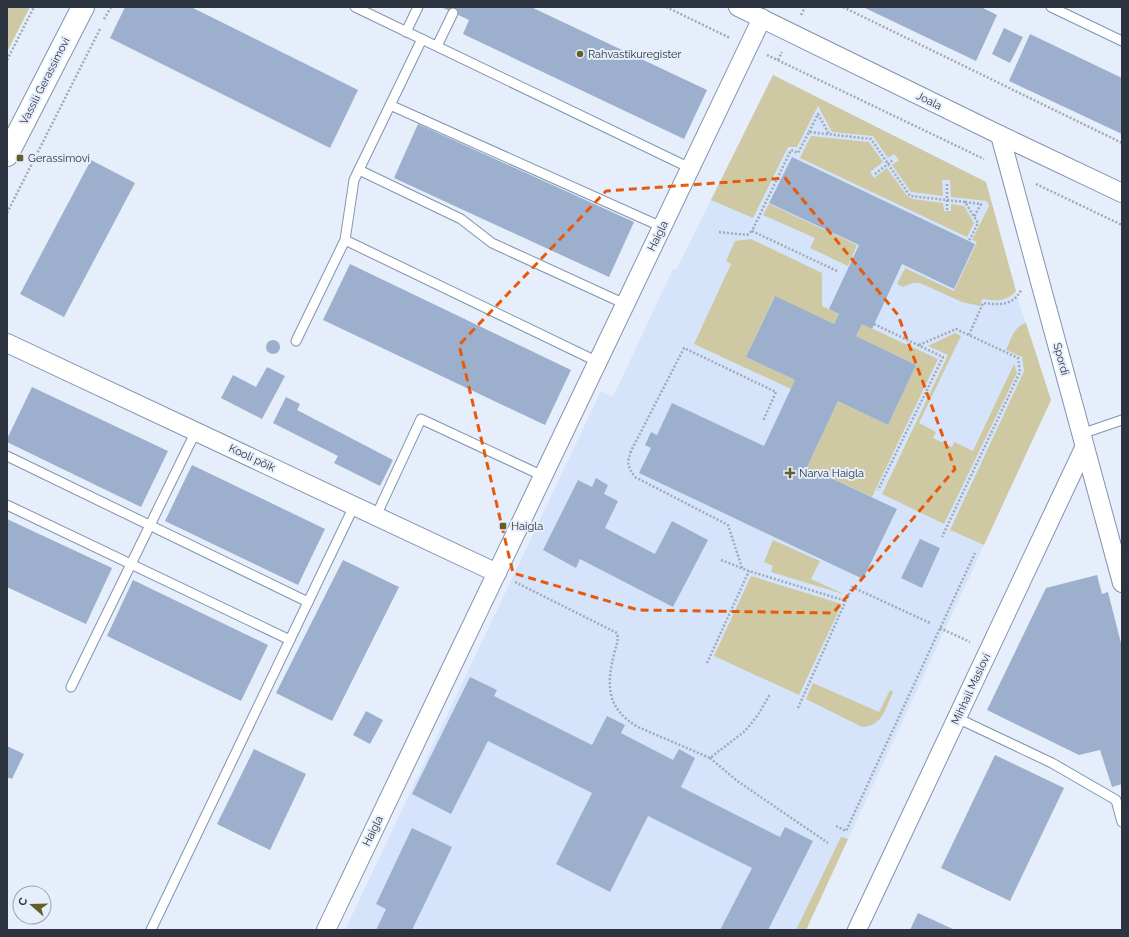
<svg xmlns="http://www.w3.org/2000/svg" width="1129" height="937" font-family="Raleway,sans-serif">
<rect width="100%" height="100%" fill="#e5eefa"/>
<path fill="#d5e4fa" d="M773,75L986,182L1020,306L1051,400L806,930H345L601,391L613,397L673,269L676,270Z"/>
<g fill="#cec9a3">
<path d="M7,7H30L7,52Z"/>
<path d="M773,75L986,182L1016,291C1007,302 995,301 982,299L980,306L962,302L920,283H913L903,287L897,284L905,268L954,291L977,242L972,240L989,206L987,201L951,197L950,180H942L943,196L911,192L892,165L899,160L894,154L888,158L873,136L832,132L818,106L797,147H788L753,218L711,200Z"/>
<path d="M811,136L869,142L883,162L870,172L874,178L887,168L907,196L913,199L943,203L944,211H951V204L964,206L974,223L967,237L800,158Z"/>
<path d="M769,204L857,245L848,266L810,248L815,238L763,215Z"/>
<path d="M751,239L822,273V306L839,314L834,324L774,297L746,357L795,380L791,389L694,344L731,264L726,261L735,241Z"/>
<path d="M1026,323L1051,400L984,545L950,530L1024,371L1022,357L1006,350C1011,339 1014,326 1026,323Z"/>
<path d="M862,324L938,359L872,497L807,467L838,401L888,425L916,365L856,336Z"/>
<path d="M955,333L961,336L919,423L936,432L933,438L952,447L954,442L973,451L1014,364L1017,373L944,524L882,494L948,355L928,346Z"/>
<path d="M773,540L820,561L811,579L846,595L771,572L773,566L764,562Z"/>
<path d="M751,576L842,604L799,695L714,656Z"/>
<path d="M813,683L879,712L890,690L893,692C885,709 883,726 862,727L806,699Z"/>
<path d="M841,837L848,839L806,930H796Z"/>
</g>
<g fill="#9cb0cd">
<path d="M125,7H191L358,90L330,148L110,38Z"/>
<path d="M441,7H531L707,90L684,139L463,34L469,20Z"/>
<path d="M863,7H981L997,15L976,61Z"/>
<path d="M1004,28L1023,37L1010,63L992,54Z"/>
<path d="M1030,34L1122,78V134L1009,81Z"/>
<path d="M418,124L634,222L609,277L394,178Z"/>
<path d="M792,157L975,244L954,289L902,264L872,329L862,324L856,336L916,365L888,425L838,401L807,467L897,509L863,579L639,473L651,448L645,445L651,432L657,435L672,403L764,446L795,380L746,357L775,296L834,324L839,314L829,309L859,245L769,203Z"/>
<path d="M91,160L135,183L64,317L20,294Z"/>
<path d="M350,264L571,370L545,425L323,320Z"/>
<circle cx="273" cy="347" r="7"/>
<path d="M267,367L285,376L262,419L221,398L233,375L256,387Z"/>
<path d="M32,387L168,451L141,507L7,442V439Z"/>
<path d="M286,397L300,404L297,410L393,460L380,486L334,463L338,456L273,423Z"/>
<path d="M192,465L325,529L298,585L165,521Z"/>
<path d="M596,478L608,485L604,494L618,501L605,528L655,554L672,521L708,540L673,607L580,559L576,568L543,550L578,480L592,487Z"/>
<path d="M7,519L112,568L86,624L7,587Z"/>
<path d="M920,539L940,548L922,588L901,578Z"/>
<path d="M343,560L399,587L332,721L276,693Z"/>
<path d="M1097,575L1102,594L1108,592L1122,647V784L1112,787L1100,750L1079,755L987,710L1046,588Z"/>
<path d="M133,580L268,645L241,701L107,636Z"/>
<path d="M470,677L497,690L494,696L592,745L607,716L625,725L621,733L673,760L679,749L695,758L681,787L780,837L785,827L813,841L768,930H720L752,868L648,816L610,892L556,864L592,793L488,741L451,814L412,794Z"/>
<path d="M366,711L383,720L370,744L353,735Z"/>
<path d="M7,746L24,754L12,779L7,777Z"/>
<path d="M254,749L306,774L270,850L217,824Z"/>
<path d="M995,755L1064,788L1010,901L941,868Z"/>
<path d="M412,828L452,847L412,930H376L386,909L376,904Z"/>
<path d="M918,913L955,930H910Z"/>
</g>
<g fill="none" stroke-linecap="round" stroke-linejoin="round">
<g stroke="#8194b0" stroke-width="11">
<g id="service">
<path d="M355,7L690,168"/>
<path d="M1051,7L1122,41"/>
<path d="M406,32L418,7"/>
<path d="M437,46L453,13"/>
<path d="M390,105L662,227"/>
<path d="M359,170L461,219L492,243L625,304"/>
<path d="M345,240L598,362"/>
<path d="M296,341L345,240L354,180L422,39"/>
<path d="M1081,434L1122,420"/>
<path d="M7,456L308,602"/>
<path d="M7,505L290,640"/>
<path d="M376,516L421,419L543,476"/>
<path d="M71,687L196,431"/>
<path d="M957,718L1052,763L1116,800L1122,822"/>
<path d="M151,930L354,506"/>
</g>
</g>
<g stroke="#8194b0" stroke-width="20">
<g id="minor">
<path d="M738,7L1000,135L1122,193"/>
<path d="M1000,135L1122,583"/>
<path d="M7,343L497,573"/>
<path d="M326,930L762,18"/>
<path d="M857,930L1084,448"/>
</g>
</g>
<g stroke="#8194b0" stroke-width="24">
<path id="tertiary" d="M7,155L83,7"/>
</g>
<g stroke="#a1aab5" stroke-width="2.5" stroke-dasharray="2 2" stroke-linecap="butt">
<path d="M666,7L730,38"/>
<path d="M843,7L1122,143"/>
<path d="M801,15L805,7"/>
<path d="M104,19L111,7"/>
<path d="M767,55L984,159"/>
<path d="M7,60L34,7"/>
<path d="M778,60L782,52"/>
<path d="M809,132L818,114L829,134"/>
<path d="M875,174L893,160"/>
<path d="M1036,184L1122,225"/>
<path d="M965,202L981,204L974,217"/>
<path d="M947,210V183"/>
<path d="M7,213L100,29"/>
<path d="M719,232L747,235L752,231"/>
<path d="M837,271L752,231L791,150L798,153L809,132L871,139L910,196L965,202L978,223L969,241"/>
<path d="M874,324L943,357L878,490"/>
<path d="M969,335L983,303C999,305 1013,306 1021,290"/>
<path d="M919,345L956,329L1018,358L1020,372L942,537"/>
<path d="M721,560L749,571L846,601"/>
<path d="M742,568L728,525L635,477C627,466 627,463 631,451L684,348L776,392L763,421"/>
<path d="M515,582L617,633C619,641 616,646 614,654C606,686 607,709 638,727L710,758L745,731L758,715L770,694"/>
<path d="M940,628L970,642"/>
<path d="M707,663L749,571"/>
<path d="M798,708L852,587L930,623"/>
<path d="M710,758L736,780L828,843"/>
<path d="M836,826L846,831L975,553"/>
</g>
<use href="#service" stroke="#fff" stroke-width="9"/>
<use href="#minor" stroke="#fff" stroke-width="18"/>
<use href="#tertiary" stroke="#fff" stroke-width="22"/>
</g>
<path fill="none" stroke="#e8590c" stroke-width="3" stroke-dasharray="8 5" stroke-linejoin="round" d="M785,178L898,315L955,469L833,613L638,610L513,573L459,345L606,191Z"/>
<g fill="#665e2a" stroke="#e5eefa" stroke-width="1.5">
<circle cx="580" cy="54" r="4"/>
<rect x="16" y="154" width="8" height="8" rx="2"/>
<path d="M788 467h4v4h4v4h-4v4h-4v-4h-4v-4h4z"/>
<rect x="499" y="522" width="8" height="8" rx="2"/>
</g>
<g text-anchor="middle" dominant-baseline="central" stroke-width="4" stroke-linejoin="round" paint-order="stroke">
<g font-size="11" fill="#2b343f" stroke="#e5eefa" text-anchor="start">
<text x="588" y="54">Rahvastikuregister</text>
<text x="28" y="158">Gerassimovi</text>
<text x="799" y="473">Narva Haigla</text>
<text x="511" y="526">Haigla</text>
</g>
<g font-size="11" fill="#2b343f" stroke="#e5eefa">
<text transform="translate(45 81) rotate(-63)">Vassili Gerassimovi</text>
<text transform="translate(929 101) rotate(26)">Joala</text>
<text transform="translate(658 236) rotate(-64)">Haigla</text>
<text transform="translate(1061 359) rotate(75)">Spordi</text>
<text transform="translate(252 458) rotate(25)">Kooli põik</text>
<text transform="translate(971 689) rotate(-65)">Mihhail Maslovi</text>
<text transform="translate(373 831) rotate(-64)">Haigla</text>
</g>
</g>
<rect width="1129" height="937" fill="none" stroke="#2b343f" stroke-width="16"/>
<g transform="translate(32 905) rotate(290)"><circle r="19" fill="#e5eefa" stroke="#9ba4af"/>
<path d="M0-3L7 15L0 10L-7 15Z" fill="#665e2a"/>
<text y="-6" font-size="11" font-weight="bold" text-anchor="middle" fill="#2b343f">С</text>
</g>
</svg>
